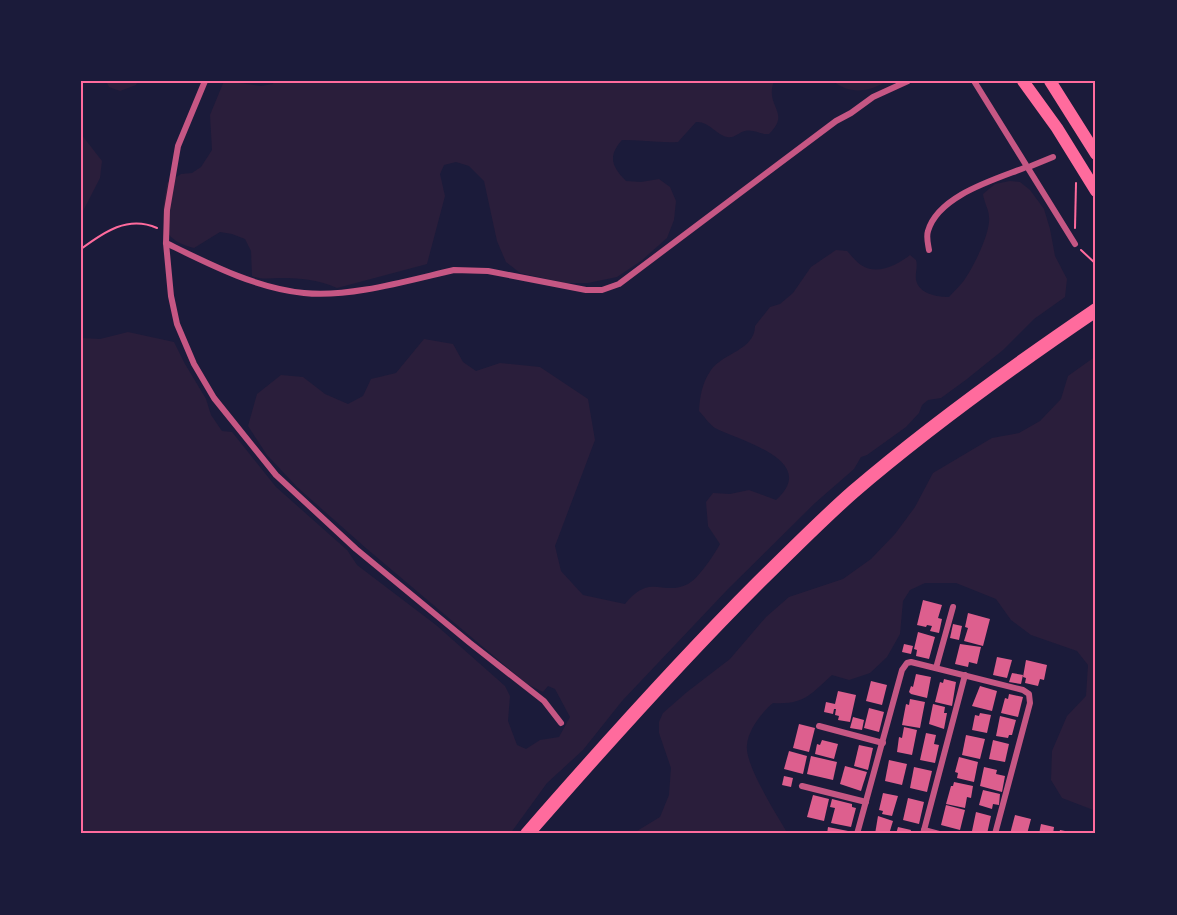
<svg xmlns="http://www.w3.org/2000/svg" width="1177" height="915" font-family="'Times New Roman',serif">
<rect width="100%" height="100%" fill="#1b1b3a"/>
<g fill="#2a1e3b">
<path d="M106,81H138L136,85L120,91L109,87Z"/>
<path d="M224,81L261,86L273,84L274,81H774C764,107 792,112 769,134C761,135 754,129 745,131C739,132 734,139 727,137C715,134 709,121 696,122L678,142C659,143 641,140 622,140C608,156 611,166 626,181L641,182L659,179L670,187L676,201L674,220L667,238L641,261L617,277L588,283H564L520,273L506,262L497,241L484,181L469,166L456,162L444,165L440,174L445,196L427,264L337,288C319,280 301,278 281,278C271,278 262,280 252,276L251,251L245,239L232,234L220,232L194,248C155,238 162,215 167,183L181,174L192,173L201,167L212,150L210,115Z"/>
<path d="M833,81H887C869,92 850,95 833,81Z"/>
<path d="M81,134L102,161L100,178L81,215Z"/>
<path d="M1010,181L1020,182L1030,190L1044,209L1050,229L1055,256L1067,279L1065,297L1034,319L1003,350L967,379L941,398L928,400L922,405L919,413L906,427L867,455L861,457L854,469L815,503L728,589L622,701L583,750L547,783L510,834H81V338L100,339L128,332L174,342L185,364L206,399L211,415L222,431L232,432L276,487L347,550L357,565L436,625L505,686L510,696L508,721L517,745L526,749L540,740L559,737L570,717L555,689L548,686L543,692L527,684L367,549L297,487L267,455L248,426L257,394L281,375L303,377L325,394L348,404L363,396L371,379L396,373L424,339L453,344L463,362L476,371L500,363L540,367L588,399L595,440L555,546L561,571L583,595L625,604C651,572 662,597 688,584C698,579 714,555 720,544L708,526L706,502L713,493L730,494L749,490L776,500C820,461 741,441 715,428C709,424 704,416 699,411C700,396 702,383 711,370C723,353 755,350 755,326L770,307L780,304L793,293L811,267L836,250L847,251C851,255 856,262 861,265C877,276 897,265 910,255L916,260C918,267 915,273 916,280C919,294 937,297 949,297C953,292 958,288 962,283C972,271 991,232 989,217C989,210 984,202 983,194L995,184Z"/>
<path d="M1096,356V811L1062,798L1051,780L1052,751L1067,716L1086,696L1088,665L1077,651L1031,635L1011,620L996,599L956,583H925L910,590L903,601L900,634L887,657L870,673L849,680L832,675C811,694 804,705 773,703C762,712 748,730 747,745C744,764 778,817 788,834H632L660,817L669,795L671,768L659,733V722L663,713L687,692L730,659L766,617L789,597L843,579L871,559L895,534L915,507L933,473L992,438L1019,433L1040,421L1061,399L1068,376Z"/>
</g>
<g fill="#dd5f8e">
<path d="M923,600L942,605L938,618L942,619L939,633L930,631L932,626L927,625L926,627L917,625Z"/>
<path d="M968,613L990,619L983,646L964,641L968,628L965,627Z"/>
<path d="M953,624L962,626L959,640L950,638Z"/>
<path d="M918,632L935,637L929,659L916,656L917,650L914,649Z"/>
<path d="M904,644L913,646L911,654L902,652Z"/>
<path d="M960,644L981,647L977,664L969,662L968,667L955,664Z"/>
<path d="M997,657L1012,660L1007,678L993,675Z"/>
<path d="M1026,660L1047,665L1044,680L1040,679L1038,686L1025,683L1026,678L1023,677Z"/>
<path d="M1012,673L1023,675L1021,684L1009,682Z"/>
<path d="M916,674L931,677L927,698L911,694L909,692L911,686L913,687Z"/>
<path d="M944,679L956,682L952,706L935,702L940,682L943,683Z"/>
<path d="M871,681L887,685L882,705L866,701Z"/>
<path d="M980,686L997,691L992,711L972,706Z"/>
<path d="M838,691L856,695L850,722L838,720L839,716L835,715L836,709H834L833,714L824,712L826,702L835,704Z"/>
<path d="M1009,694L1023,697L1018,717L1001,713L1005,698L1008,699Z"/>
<path d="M910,699L925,702L920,728L902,725L906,704L909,705Z"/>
<path d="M933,704L945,707L944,713H947L944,729L929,724Z"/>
<path d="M869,708L884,712L879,732L864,728Z"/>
<path d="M980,713L991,715L987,733L972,730L975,715L979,716Z"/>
<path d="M1000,716L1016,720L1012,735H1009L1008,738L996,736Z"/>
<path d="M853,717L864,720L862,730L850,728Z"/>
<path d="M799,724L815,728L809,752L793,748Z"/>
<path d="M904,727L917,730L912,755L897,752L899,737L902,738Z"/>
<path d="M926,733L936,735L934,744L939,745L935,763L920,760Z"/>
<path d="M966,735L985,739L980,759L962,755Z"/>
<path d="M822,740L838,744L834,759L815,754L817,744L820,745Z"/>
<path d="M993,740L1009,744L1005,762L989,759Z"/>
<path d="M859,745L873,748L868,770L854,766Z"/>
<path d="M789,751L807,756L803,774L784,769Z"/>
<path d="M811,756L837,762L833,780L807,774Z"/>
<path d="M959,757L978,762L974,782L957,778L958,773L955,772Z"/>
<path d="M889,760L907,764L902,785L885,781Z"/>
<path d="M845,766L867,772L861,791L840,784Z"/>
<path d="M914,767L932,771L927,792L910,788Z"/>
<path d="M984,767L997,770L996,774L1005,776L1002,792L980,786Z"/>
<path d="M784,776L793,778L791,787L782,785Z"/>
<path d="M954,782L973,786L971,798L967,797L965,808L946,804L951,786H953Z"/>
<path d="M983,790L1000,794L999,805L993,804L992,809L979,805Z"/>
<path d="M883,793L898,796L892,816L882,814L883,811L879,810Z"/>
<path d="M813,795L829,799L824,821L807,817Z"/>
<path d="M908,798L924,802L919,824L903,820Z"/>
<path d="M832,799L852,804V807L856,808L851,827L831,823L835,808L830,807Z"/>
<path d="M946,805L965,810L960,830L941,825Z"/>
<path d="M976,812L991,816L987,834H973L974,832L972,831Z"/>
<path d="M1015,815L1031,819L1027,834H1010Z"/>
<path d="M878,816L893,821L889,834H875Z"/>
<path d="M1041,824L1054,827L1053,834H1039Z"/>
<path d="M828,827L853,832V834H827Z"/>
<path d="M898,827L911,830L910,834H896Z"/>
<path d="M1060,830L1075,833V834H1059Z"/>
</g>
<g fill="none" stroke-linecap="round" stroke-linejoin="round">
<g stroke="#ff6b9d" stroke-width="2">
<path d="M1075,228L1076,183"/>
<path d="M81,249C104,232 128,215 157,228"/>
<path d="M1081,250L1096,264"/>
</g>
<g stroke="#c65784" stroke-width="6">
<path d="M205,81L178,146L167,210L166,243L171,296L177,324L194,364L214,398L276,475L356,549L470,643L544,701L561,723"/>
<path d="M974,81L1075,244"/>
<path d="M1031,166L1053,157"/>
<path d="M166,243C209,264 255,288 304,293C349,298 410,280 454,270L488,271L586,290H602L619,284L836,121L851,113L873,97L908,81"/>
<path d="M929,250C928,244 926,237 928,231C938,196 993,180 1024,168"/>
<path d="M936,668L953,607"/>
<path d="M819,726L883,743"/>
<path d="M802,786L866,802"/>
<path d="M924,830L939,834"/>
<path d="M857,834L902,670L907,663L911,662L1023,690L1029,694L1030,703L995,834"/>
<path d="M923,834L965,675"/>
</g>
<g stroke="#ff6b9d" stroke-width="12">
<path d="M1023,81L1057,128L1096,191"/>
<path d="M1050,81L1096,154"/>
</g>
<path stroke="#ff6b9d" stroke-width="14" d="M527,834C602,748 677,664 758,583C789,553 820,521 853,492C930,426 1012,367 1096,310"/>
</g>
<rect width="1177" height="915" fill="none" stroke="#1b1b3a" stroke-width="165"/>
<rect x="82" y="82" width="1012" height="750" fill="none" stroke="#ff6b9d" stroke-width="2"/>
</svg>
